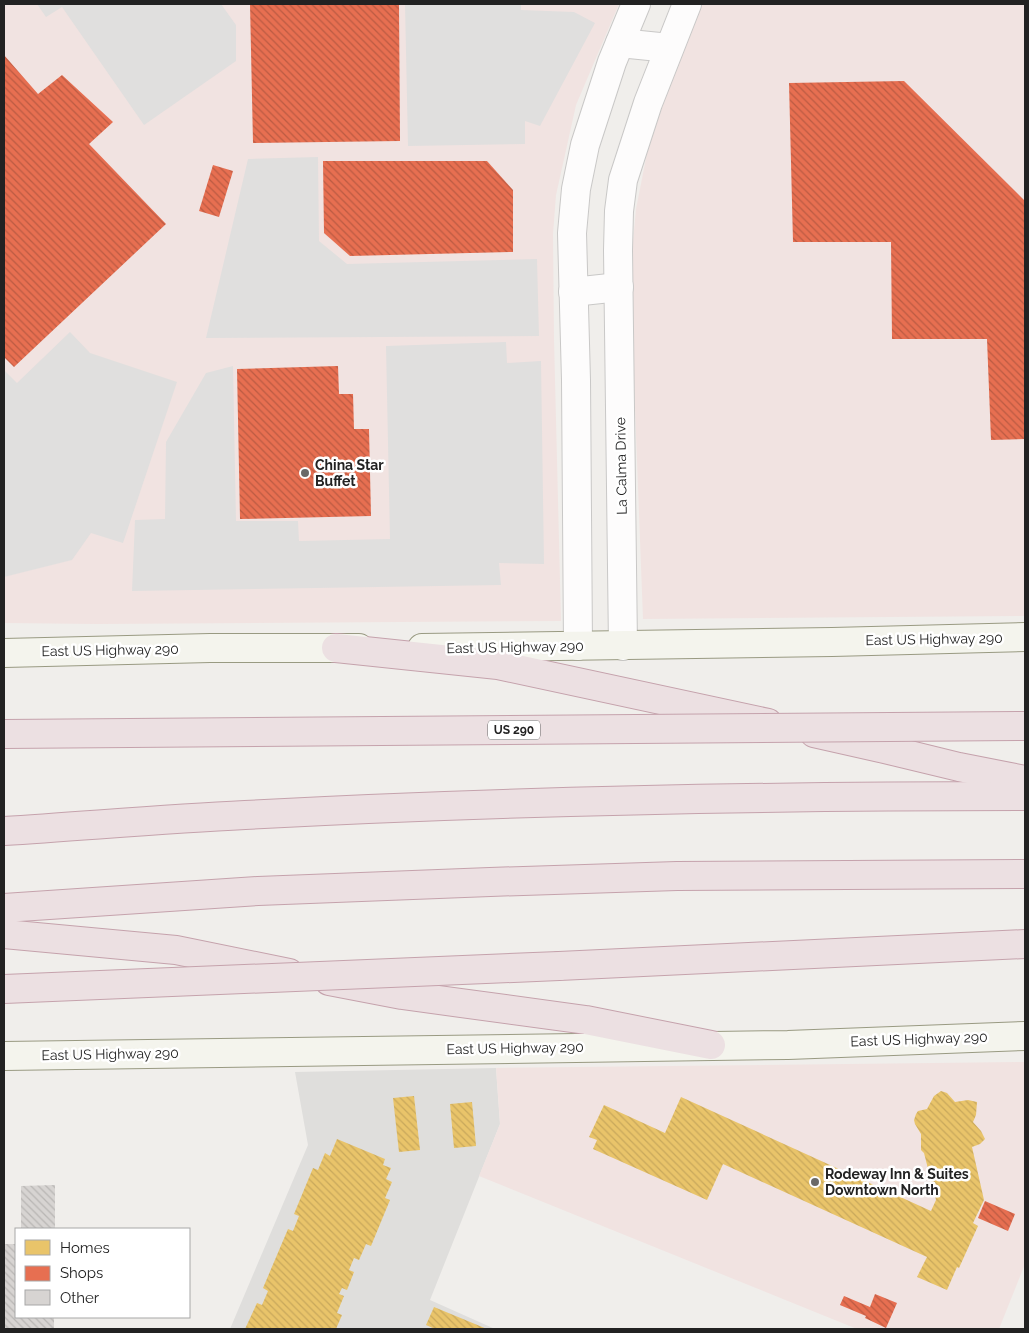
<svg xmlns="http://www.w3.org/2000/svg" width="1029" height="1333" font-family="Raleway,sans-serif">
<defs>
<pattern id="homes-back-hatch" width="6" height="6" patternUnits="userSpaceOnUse" patternTransform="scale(1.25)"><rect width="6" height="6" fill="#e9c46a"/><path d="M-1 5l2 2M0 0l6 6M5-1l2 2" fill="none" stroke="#c8a85c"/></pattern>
<pattern id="shops-back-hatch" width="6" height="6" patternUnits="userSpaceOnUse" patternTransform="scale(1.25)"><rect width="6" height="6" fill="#e76f51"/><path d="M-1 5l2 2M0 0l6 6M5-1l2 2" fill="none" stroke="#bb5b43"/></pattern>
<pattern id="building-back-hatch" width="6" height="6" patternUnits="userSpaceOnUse" patternTransform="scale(1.25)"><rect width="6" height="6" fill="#d7d4d2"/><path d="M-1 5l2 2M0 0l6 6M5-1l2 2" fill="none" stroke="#b8b6b4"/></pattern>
</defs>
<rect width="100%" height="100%" fill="#f0eeeb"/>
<path fill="#dfdedc" d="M496,1068L500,1124L430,1300L495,1329H230L308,1145L295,1072Z"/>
<g fill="#f1e3e1">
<path d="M4,4H619L576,105L556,195L553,234L554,339L561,621L97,624L4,623Z"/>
<path d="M700,4H1025V616L643,619L630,275L636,209L649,143Z"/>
<path d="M1025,1062V1264L999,1329H857L479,1176L500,1124L496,1068Z"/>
</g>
<g fill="#e0dfde">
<path d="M37,4H221L236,25V61L144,125L62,7L46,17Z"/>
<path d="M405,4H521V10L574,12L595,23L540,126L525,121V144L408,146Z"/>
<path d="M318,157L319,241L347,264L537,259L539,336L206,338L248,159Z"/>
<path d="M70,332L90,353L177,382L123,543L91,533L72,560L4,577V370L17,383Z"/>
<path d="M506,342L507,363L541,361L544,564L499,563L501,585L132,591L135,520L165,519L166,442L206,373L233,366L236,521H298L299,541L390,539L386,346Z"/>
</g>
<g fill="url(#homes-back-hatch)">
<path d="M941,1091L947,1093L955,1102L968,1100L977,1102L976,1115L973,1122L981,1131L985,1139L980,1144L972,1147L984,1200L973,1223L978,1226L959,1268L957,1267L947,1290L917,1277L927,1257L723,1164L707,1200L593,1149L597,1140L589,1137L604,1105L665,1133L681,1097L931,1211L936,1200L924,1153L921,1150V1134L915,1124L914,1120L916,1114L918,1111L927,1109L934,1096Z"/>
<path d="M414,1096L420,1150L399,1152L393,1098Z"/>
<path d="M472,1102L476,1146L454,1148L450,1104Z"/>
<path d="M337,1139L385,1159L383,1165L391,1168L386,1179L392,1182L385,1198L390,1200L371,1246L366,1244L359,1260L354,1258L349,1270L354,1272L347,1290L342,1288L339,1294L344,1296L337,1313L342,1315L336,1329H245L257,1303L262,1305L268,1291L263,1288L288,1229L293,1231L299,1216L294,1214L313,1168L318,1170L325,1153L330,1156Z"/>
<path d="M434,1307L487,1329H435L426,1325Z"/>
</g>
<g fill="url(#shops-back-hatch)">
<path d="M250,4H399L400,141L253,143Z"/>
<path d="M4,55L38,94L62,75L113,122L89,144L166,224L14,367L4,357Z"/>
<path d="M904,81L1025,201V439L991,440L987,339H892L891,242H793L789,83Z"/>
<path d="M323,161H487L513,190V252L350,256L324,233Z"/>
<path d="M213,165L233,171L219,217L199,211Z"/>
<path d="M338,366L339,394H353L354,429H369L371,516L240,519L237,369Z"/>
<path d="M985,1201L1015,1214L1008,1231L978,1218Z"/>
<path d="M875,1294L897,1303L886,1328L865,1318L866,1316L840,1305L844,1296L870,1307Z"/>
</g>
<g fill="url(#building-back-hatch)">
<path d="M55,1185V1229H21V1186Z"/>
<path d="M4,1244H16V1317H54V1329H4Z"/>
</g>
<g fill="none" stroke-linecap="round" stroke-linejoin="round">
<g stroke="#c9c8c7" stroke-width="30">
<g id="minor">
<path d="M620,43L669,48"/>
<path d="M573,292L619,287"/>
<path d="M578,646L576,380L572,233L576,189L585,145L612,62L636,4"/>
<path d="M623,646L618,250L619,211L623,180L648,103L687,4"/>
</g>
</g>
<g stroke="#999a82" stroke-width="30">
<g id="secondary">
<path d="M422,648L832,642L1025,637"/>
<path d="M4,653L210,648H359"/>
<path d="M4,1056L788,1045L1025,1036"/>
</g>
</g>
<g stroke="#c5a2ac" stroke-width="30">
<g id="motorway">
<path d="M336,648L498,665L768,723"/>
<path d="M814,733L885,749L959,767L1025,780"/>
<path d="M4,831C84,826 164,819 245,815C505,801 765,796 1025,796"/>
<path d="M4,908L258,891L490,882L677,876L1025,874"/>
<path d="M4,934L176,950L289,973"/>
<path d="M559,966L1025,944"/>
<path d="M329,981L402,995L586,1020L711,1045"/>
</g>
</g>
<use href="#minor" stroke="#fdfcfc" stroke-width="28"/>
<use href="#secondary" stroke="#f4f4ed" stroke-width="28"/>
<use href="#motorway" stroke="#ece0e2" stroke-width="28"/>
<g stroke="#c5a2ac" stroke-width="30" stroke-linecap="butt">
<g id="motorway-bridge">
<path d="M4,734L1025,726"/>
<path d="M4,989L559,966"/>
</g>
</g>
<use href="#motorway-bridge" stroke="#ece0e2" stroke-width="28"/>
</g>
<g fill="#6a6968" stroke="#fff" stroke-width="2">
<circle cx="305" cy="473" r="5"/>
<circle cx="815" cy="1182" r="5"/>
</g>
<g text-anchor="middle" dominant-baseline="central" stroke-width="5" stroke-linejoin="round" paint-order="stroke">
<rect fill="#fff" stroke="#646464" stroke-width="1" x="488" y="720.5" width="52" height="19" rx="4"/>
<g font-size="12" font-weight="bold" fill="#222">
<text x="514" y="730">US 290</text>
</g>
<g font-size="14" font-weight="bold" fill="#222" stroke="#fff" text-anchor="start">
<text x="315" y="465">China Star<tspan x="315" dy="16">Buffet</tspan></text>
<text x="825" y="1174">Rodeway Inn &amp; Suites<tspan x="825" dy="16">Downtown North</tspan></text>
</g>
<g font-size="14" fill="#222" stroke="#fff">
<text transform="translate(621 466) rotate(-91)">La Calma Drive</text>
<text transform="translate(934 639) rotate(-1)">East US Highway 290</text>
<text transform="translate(515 647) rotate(-1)">East US Highway 290</text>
<text transform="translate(110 650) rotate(-1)">East US Highway 290</text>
<text transform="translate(919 1039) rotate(-2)">East US Highway 290</text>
<text transform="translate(515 1048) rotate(-1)">East US Highway 290</text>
<text transform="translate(110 1054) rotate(-1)">East US Highway 290</text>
</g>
</g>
<rect width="1029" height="1333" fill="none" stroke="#222222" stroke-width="10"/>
<rect x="15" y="1228" width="175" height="90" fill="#ffffff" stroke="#a7a7a7"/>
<rect x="25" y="1240" width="25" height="15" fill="#e9c46a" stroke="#a7a7a7"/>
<text x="60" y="1253" font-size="15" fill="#222222">Homes</text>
<rect x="25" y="1266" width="25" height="15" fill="#e76f51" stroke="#a7a7a7"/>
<text x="60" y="1278" font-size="15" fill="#222222">Shops</text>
<rect x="25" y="1290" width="25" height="15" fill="#d7d4d2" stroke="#a7a7a7"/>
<text x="60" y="1303" font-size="15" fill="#222222">Other</text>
</svg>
